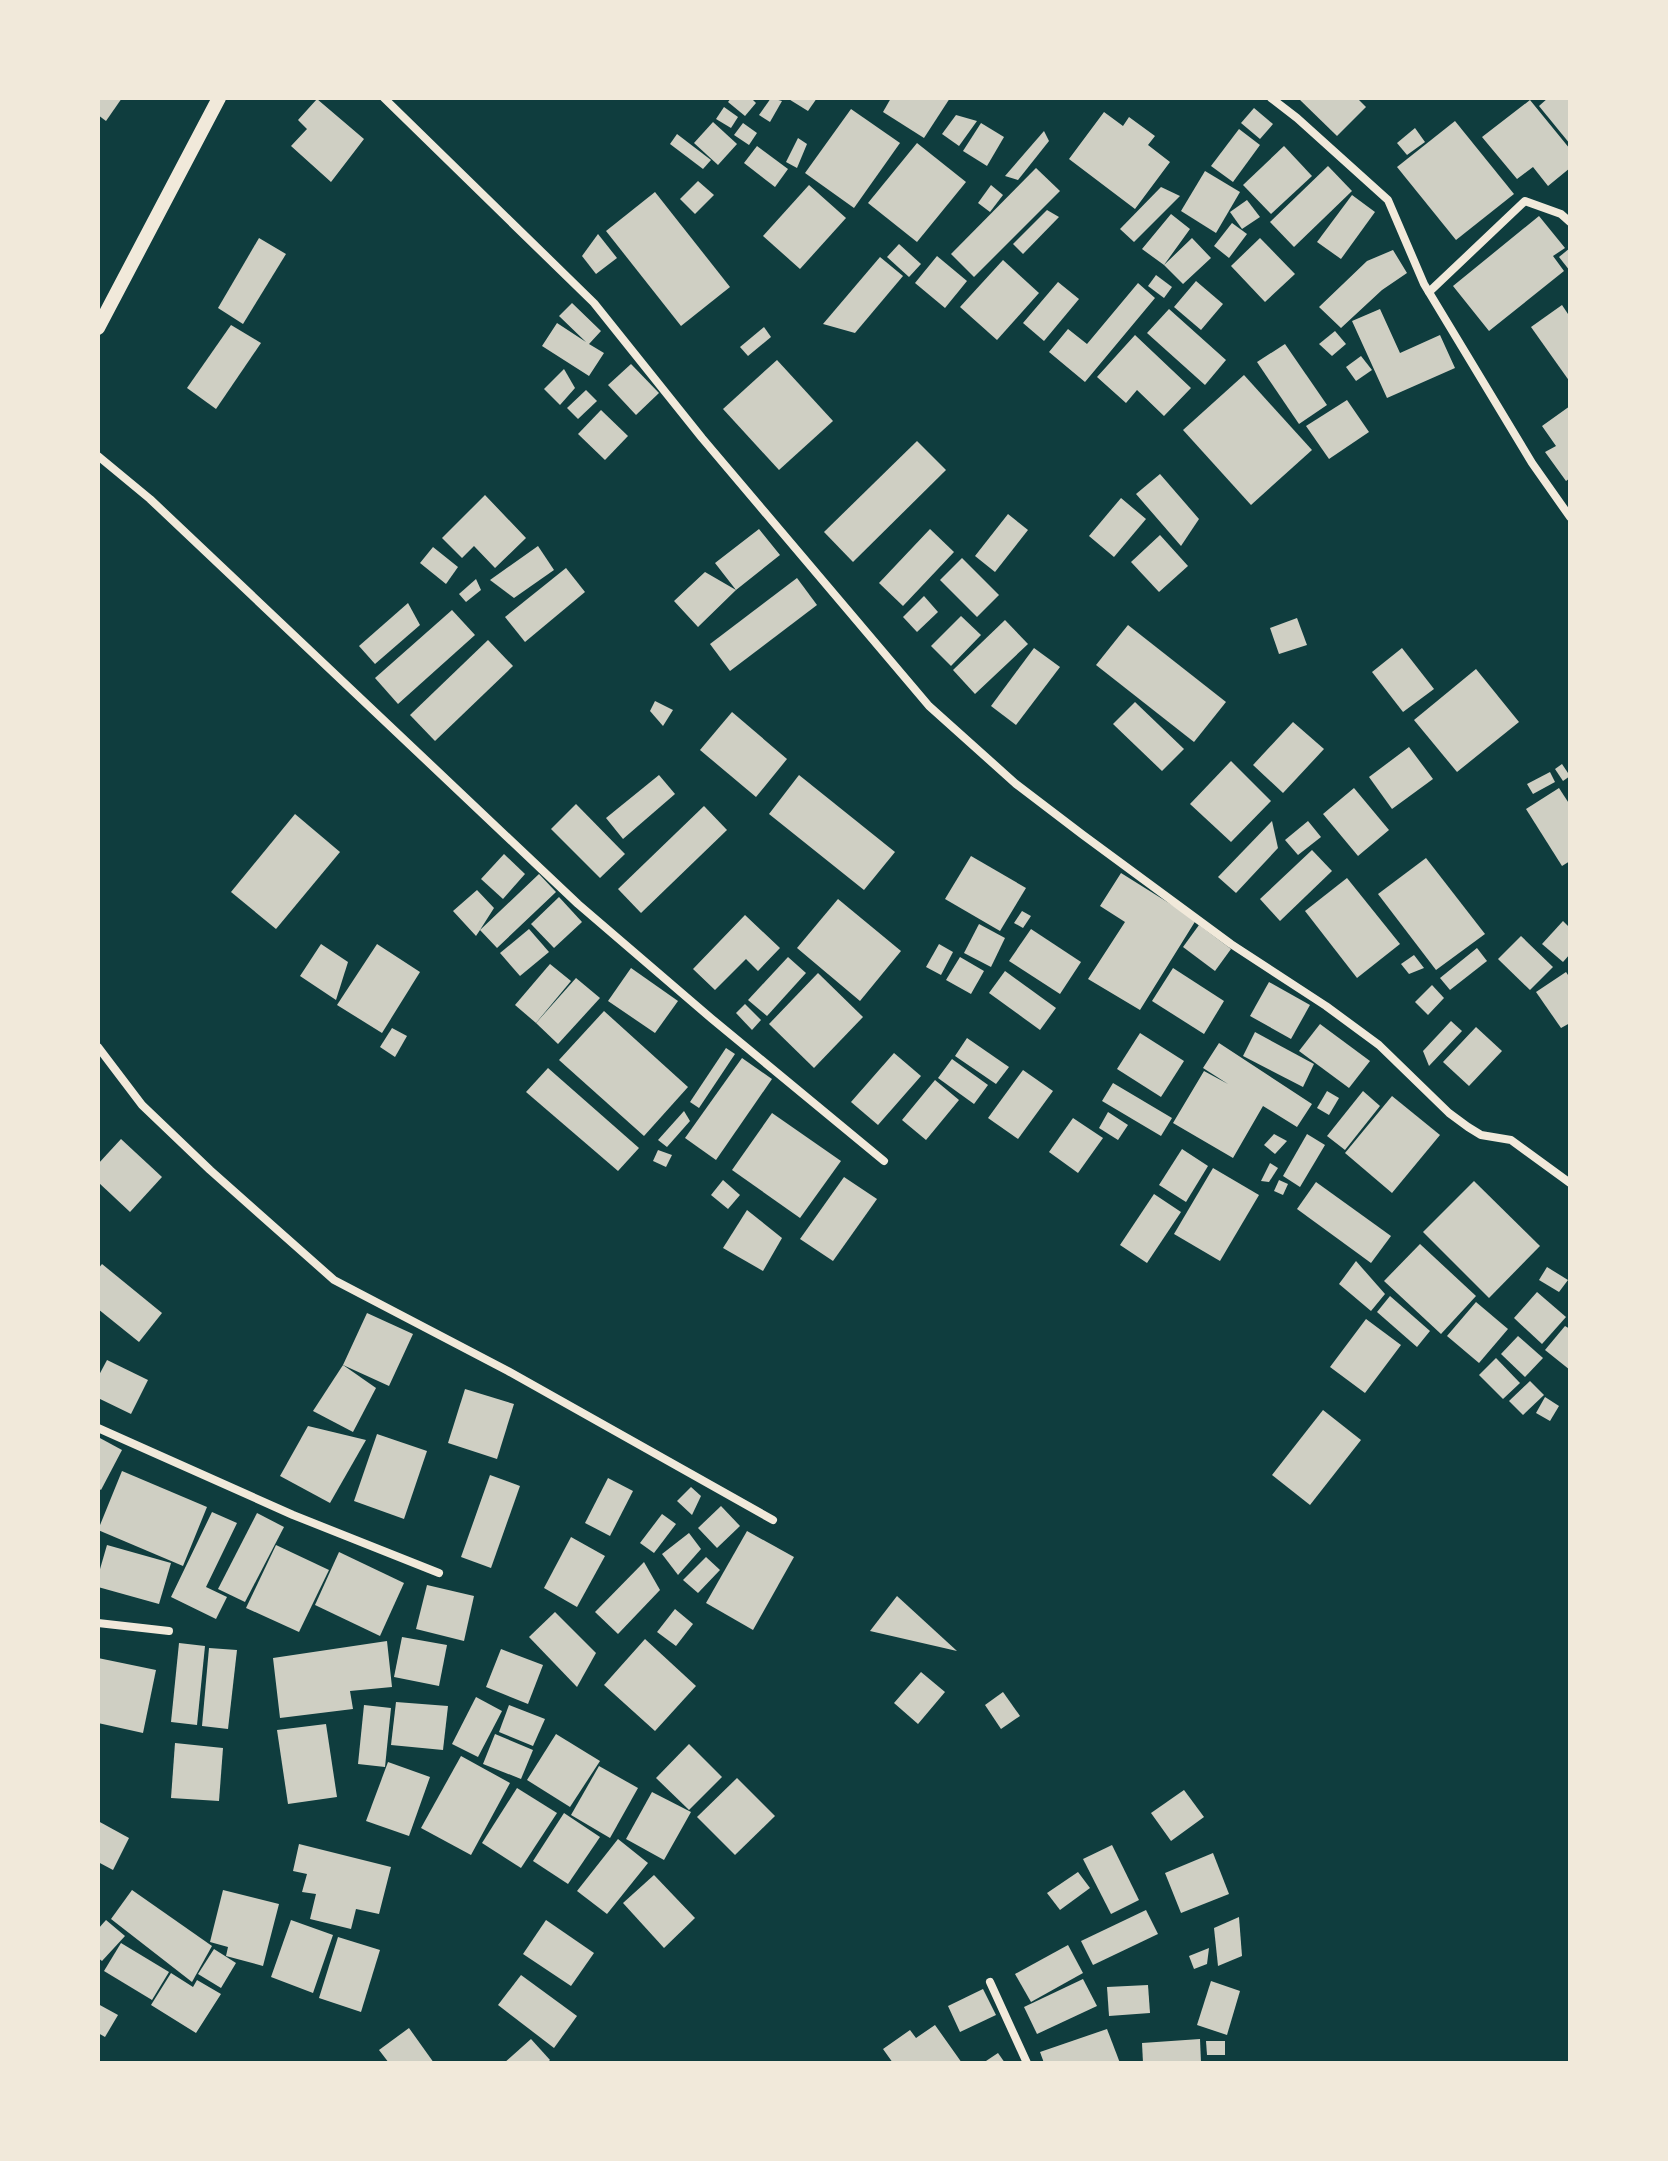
<svg xmlns="http://www.w3.org/2000/svg" width="1668" height="2161" font-family="'Asap Condensed',sans-serif">
<rect width="100%" height="100%" fill="#0f3d3e"/>
<g fill="#cfcfc3">
<path d="M98,98H122L106,121L98,115Z"/>
<path d="M731,98H751L756,103L745,116L728,102Z"/>
<path d="M771,98L782,101L770,122L759,115Z"/>
<path d="M787,98H817L808,111Z"/>
<path d="M891,98H950L924,138L883,112Z"/>
<path d="M1298,98H1357L1366,107L1337,136Z"/>
<path d="M1548,98H1570V144L1539,106Z"/>
<path d="M317,99L364,139L331,182L291,146L307,129L298,120Z"/>
<path d="M1530,100L1570,149V168L1548,186L1533,167L1517,179L1482,137Z"/>
<path d="M724,107L738,117L731,128L716,119Z"/>
<path d="M1254,108L1273,124L1260,139L1241,123Z"/>
<path d="M851,109L900,143L854,208L805,173Z"/>
<path d="M1104,112L1123,126L1129,117L1155,136L1148,145L1170,162L1135,209L1069,159Z"/>
<path d="M956,115L977,121L959,146L942,134Z"/>
<path d="M1455,121L1514,194L1456,240L1397,167Z"/>
<path d="M713,122L737,144L718,165L694,143Z"/>
<path d="M743,123L757,133L749,145L734,135Z"/>
<path d="M981,123L1004,137L987,166L963,151Z"/>
<path d="M1415,128L1425,142L1407,155L1397,143Z"/>
<path d="M1239,129L1260,145L1233,182L1211,166Z"/>
<path d="M1044,131L1049,141L1018,180L1005,176Z"/>
<path d="M677,134L711,160L703,169L670,144Z"/>
<path d="M798,138L807,144L797,168L786,162Z"/>
<path d="M917,143L966,182L917,242L868,203Z"/>
<path d="M757,146L788,169L775,187L744,163Z"/>
<path d="M1284,146L1312,176L1271,214L1243,185Z"/>
<path d="M1328,166L1352,191L1294,247L1270,222Z"/>
<path d="M1036,168L1060,191L974,277L951,254Z"/>
<path d="M1205,171L1240,192L1216,233L1181,211Z"/>
<path d="M698,181L714,195L695,214L680,199Z"/>
<path d="M809,185L846,218L800,269L763,236Z"/>
<path d="M991,185L1003,195L990,212L978,203Z"/>
<path d="M1161,187L1180,196L1134,242L1120,229Z"/>
<path d="M655,192L730,287L681,326L606,231Z"/>
<path d="M1352,195L1375,212L1341,259L1317,242Z"/>
<path d="M1247,200L1260,217L1242,229L1230,212Z"/>
<path d="M1047,210L1059,217L1023,254L1013,244Z"/>
<path d="M1171,214L1190,229L1164,265L1192,238L1211,258L1183,284L1164,265L1142,249Z"/>
<path d="M1539,216L1565,248L1553,256L1564,271L1489,331L1453,286Z"/>
<path d="M1232,223L1247,234L1229,258L1214,246Z"/>
<path d="M598,234L617,258L596,274L582,256Z"/>
<path d="M259,238L286,254L243,324L218,308Z"/>
<path d="M1260,238L1295,274L1265,302L1231,266Z"/>
<path d="M899,244L921,264L909,277L887,257Z"/>
<path d="M1570,248V271L1559,257Z"/>
<path d="M1393,250L1407,273L1382,290L1341,328L1319,307L1367,261Z"/>
<path d="M937,256L967,281L945,308L915,283Z"/>
<path d="M880,257L903,276L855,333L823,324Z"/>
<path d="M1003,260L1039,293L997,340L960,307Z"/>
<path d="M1156,275L1172,287L1164,298L1148,286Z"/>
<path d="M1196,281L1223,304L1201,330L1174,307Z"/>
<path d="M1058,282L1079,299L1044,341L1023,323Z"/>
<path d="M1138,283L1155,298L1085,382L1049,352L1068,329L1087,344Z"/>
<path d="M572,303L601,331L589,344L604,353L589,376L542,346L557,323L586,342L559,316Z"/>
<path d="M1562,305L1570,317V382L1531,327Z"/>
<path d="M1169,309L1226,360L1205,385L1147,333Z"/>
<path d="M1380,309L1400,353L1440,335L1455,368L1387,398L1352,321Z"/>
<path d="M231,325L261,343L216,409L187,388Z"/>
<path d="M764,327L771,337L748,356L740,347Z"/>
<path d="M1335,331L1346,344L1332,356L1319,344Z"/>
<path d="M1135,335L1191,388L1164,416L1137,390L1126,403L1097,377Z"/>
<path d="M1285,344L1327,405L1299,424L1257,362Z"/>
<path d="M1361,356L1372,370L1356,381L1346,367Z"/>
<path d="M777,360L833,421L779,470L723,409Z"/>
<path d="M631,364L659,393L636,415L608,385Z"/>
<path d="M564,369L575,388L560,405L544,389Z"/>
<path d="M1244,375L1312,450L1251,505L1183,430Z"/>
<path d="M586,390L597,401L578,419L567,408Z"/>
<path d="M1347,400L1369,432L1329,459L1306,426Z"/>
<path d="M1570,406V478L1566,481L1545,452L1556,446L1542,426Z"/>
<path d="M601,410L628,436L605,460L578,434Z"/>
<path d="M917,441L946,470L853,562L824,532Z"/>
<path d="M1160,474L1199,519L1181,546L1136,494Z"/>
<path d="M485,495L526,538L495,568L474,546L462,558L442,538Z"/>
<path d="M1121,498L1146,519L1114,557L1089,536Z"/>
<path d="M1008,514L1028,530L995,572L975,556Z"/>
<path d="M759,529L780,555L736,590L698,627L674,601L705,572L736,590L715,563Z"/>
<path d="M930,529L954,552L903,606L879,583Z"/>
<path d="M1160,535L1188,566L1159,592L1131,562Z"/>
<path d="M538,546L554,570L514,598L490,580Z"/>
<path d="M433,547L458,567L446,584L420,563Z"/>
<path d="M962,558L999,595L977,617L940,580Z"/>
<path d="M566,568L585,592L525,642L505,617Z"/>
<path d="M797,578L817,605L730,671L710,644Z"/>
<path d="M476,579L481,590L466,602L459,594Z"/>
<path d="M924,596L938,612L917,632L903,617Z"/>
<path d="M408,603L420,625L375,664L359,646Z"/>
<path d="M452,610L475,635L398,704L375,678Z"/>
<path d="M961,616L981,635L951,666L931,646Z"/>
<path d="M1297,618L1307,645L1279,654L1270,628Z"/>
<path d="M1005,620L1028,644L975,694L953,670Z"/>
<path d="M1128,625L1226,702L1194,742L1096,665Z"/>
<path d="M488,640L513,666L435,741L410,715Z"/>
<path d="M1034,648L1060,667L1016,725L991,706Z"/>
<path d="M1402,648L1434,689L1403,712L1372,672Z"/>
<path d="M1476,669L1519,722L1457,772L1414,720Z"/>
<path d="M655,701L673,710L663,726L650,711Z"/>
<path d="M1135,702L1184,749L1162,771L1113,724Z"/>
<path d="M732,712L787,759L756,797L700,750Z"/>
<path d="M1293,722L1324,749L1283,793L1253,765Z"/>
<path d="M1409,747L1433,779L1392,809L1369,777Z"/>
<path d="M1231,761L1271,801L1231,842L1190,804Z"/>
<path d="M1562,764L1570,776L1563,781L1555,769Z"/>
<path d="M1550,772L1555,782L1533,794L1527,784Z"/>
<path d="M659,775L675,794L623,839L606,818Z"/>
<path d="M799,775L895,852L864,890L769,814Z"/>
<path d="M1354,788L1389,830L1358,856L1323,814Z"/>
<path d="M1559,788L1570,805V861L1562,866L1526,809Z"/>
<path d="M576,804L625,854L600,878L551,829Z"/>
<path d="M704,806L727,830L641,913L618,889Z"/>
<path d="M295,814L340,852L276,929L231,892Z"/>
<path d="M1272,821L1278,848L1236,893L1218,877Z"/>
<path d="M1308,821L1321,837L1298,855L1285,840Z"/>
<path d="M1312,850L1332,871L1280,921L1260,899Z"/>
<path d="M504,854L525,874L503,899L481,879Z"/>
<path d="M971,856L1026,888L1000,931L945,899Z"/>
<path d="M1426,858L1485,934L1436,970L1378,894Z"/>
<path d="M1121,873L1196,920L1140,1010L1088,979L1125,922L1100,906Z"/>
<path d="M539,874L556,892L497,948L480,930L476,936L453,911L477,890L494,908L480,930Z"/>
<path d="M1347,878L1400,944L1357,978L1305,911Z"/>
<path d="M559,897L582,922L554,948L531,924Z"/>
<path d="M838,899L901,951L860,1001L797,948Z"/>
<path d="M1022,911L1031,916L1023,928L1014,923Z"/>
<path d="M745,915L780,948L758,971L746,959L715,990L693,969Z"/>
<path d="M1563,921L1570,928V954L1563,962L1542,944Z"/>
<path d="M979,924L1005,938L991,967L964,953Z"/>
<path d="M1199,925L1231,949L1215,971L1183,947Z"/>
<path d="M529,929L549,952L520,976L500,953Z"/>
<path d="M1031,929L1081,962L1060,994L1009,961Z"/>
<path d="M1521,936L1553,967L1530,990L1498,959Z"/>
<path d="M321,944L348,962L336,1000L300,976Z"/>
<path d="M377,944L420,972L382,1033L337,1005Z"/>
<path d="M939,944L953,952L941,975L926,967Z"/>
<path d="M1477,948L1487,961L1450,990L1440,978Z"/>
<path d="M1414,955L1424,968L1409,974L1401,964Z"/>
<path d="M788,957L806,973L767,1016L748,1000Z"/>
<path d="M960,957L984,971L971,994L946,980Z"/>
<path d="M550,964L571,981L536,1023L515,1005Z"/>
<path d="M631,968L678,1001L655,1033L608,1001Z"/>
<path d="M1173,968L1224,1001L1204,1034L1152,1001Z"/>
<path d="M1005,971L1056,1008L1040,1030L989,993Z"/>
<path d="M1566,972L1570,978V1023L1561,1028L1536,992Z"/>
<path d="M818,973L863,1017L814,1068L769,1024Z"/>
<path d="M576,978L600,998L558,1044L536,1023Z"/>
<path d="M1269,982L1310,1005L1291,1039L1250,1016Z"/>
<path d="M1432,985L1444,998L1428,1015L1415,1002Z"/>
<path d="M745,1004L761,1020L752,1030L736,1013Z"/>
<path d="M604,1011L688,1087L644,1136L559,1060Z"/>
<path d="M1451,1021L1462,1031L1429,1066L1423,1051Z"/>
<path d="M1320,1024L1370,1061L1349,1088L1299,1051Z"/>
<path d="M1476,1027L1502,1051L1469,1086L1443,1062Z"/>
<path d="M392,1028L407,1036L395,1057L380,1047Z"/>
<path d="M1255,1032L1314,1064L1303,1087L1243,1056Z"/>
<path d="M1140,1033L1184,1061L1161,1097L1117,1069Z"/>
<path d="M967,1038L1009,1067L996,1084L955,1056Z"/>
<path d="M1219,1043L1312,1104L1297,1127L1263,1106L1233,1158L1173,1123L1204,1071L1228,1084L1203,1068Z"/>
<path d="M726,1048L735,1054L699,1108L690,1102Z"/>
<path d="M894,1053L921,1076L878,1125L851,1102Z"/>
<path d="M742,1058L772,1079L716,1160L685,1138Z"/>
<path d="M952,1059L988,1085L974,1104L938,1078Z"/>
<path d="M548,1068L639,1148L618,1171L526,1092Z"/>
<path d="M1023,1070L1053,1091L1018,1139L988,1118Z"/>
<path d="M935,1080L959,1100L926,1140L902,1120Z"/>
<path d="M1113,1083L1172,1118L1161,1136L1102,1101Z"/>
<path d="M1327,1091L1339,1098L1329,1115L1317,1108Z"/>
<path d="M1363,1091L1380,1106L1345,1150L1327,1136Z"/>
<path d="M1392,1096L1440,1135L1392,1193L1345,1153Z"/>
<path d="M684,1111L690,1121L667,1147L658,1140Z"/>
<path d="M1108,1112L1128,1125L1118,1140L1099,1128Z"/>
<path d="M772,1113L841,1161L800,1218L732,1170Z"/>
<path d="M1073,1118L1103,1138L1078,1173L1049,1152Z"/>
<path d="M1274,1134L1287,1141L1275,1154L1264,1145Z"/>
<path d="M1307,1134L1325,1145L1300,1187L1283,1176Z"/>
<path d="M121,1139L162,1177L130,1212L98,1182V1164Z"/>
<path d="M1182,1149L1208,1166L1186,1202L1159,1185Z"/>
<path d="M658,1150L672,1155L666,1167L653,1161Z"/>
<path d="M1270,1163L1278,1168L1269,1182L1261,1181Z"/>
<path d="M1213,1168L1259,1195L1220,1261L1174,1234Z"/>
<path d="M844,1177L877,1199L833,1261L800,1239Z"/>
<path d="M723,1180L740,1195L728,1209L711,1195Z"/>
<path d="M1279,1180L1288,1184L1283,1195L1274,1191Z"/>
<path d="M1474,1181L1540,1246L1489,1298L1423,1232Z"/>
<path d="M1316,1182L1391,1236L1371,1263L1297,1209Z"/>
<path d="M1154,1194L1181,1212L1147,1263L1120,1245Z"/>
<path d="M747,1210L782,1238L763,1271L723,1248Z"/>
<path d="M1420,1244L1476,1296L1441,1334L1384,1281Z"/>
<path d="M1356,1261L1385,1294L1371,1311L1339,1284Z"/>
<path d="M102,1264L162,1313L139,1342L98,1309V1269Z"/>
<path d="M1547,1267L1568,1280L1559,1292L1539,1280Z"/>
<path d="M1537,1292L1566,1317L1542,1344L1514,1318Z"/>
<path d="M1390,1296L1430,1331L1417,1347L1377,1312Z"/>
<path d="M1476,1302L1508,1329L1479,1363L1447,1336Z"/>
<path d="M367,1313L413,1334L389,1386L343,1365Z"/>
<path d="M1366,1319L1401,1345L1365,1393L1330,1367Z"/>
<path d="M1565,1326L1570,1329V1370L1545,1350Z"/>
<path d="M1518,1336L1543,1358L1525,1377L1501,1354Z"/>
<path d="M1496,1358L1520,1383L1503,1399L1479,1375Z"/>
<path d="M107,1360L148,1380L131,1414L98,1398V1377Z"/>
<path d="M343,1365L376,1388L353,1432L313,1411Z"/>
<path d="M1530,1381L1544,1395L1523,1415L1509,1401Z"/>
<path d="M465,1389L514,1404L497,1459L448,1443Z"/>
<path d="M1545,1397L1559,1406L1550,1421L1536,1413Z"/>
<path d="M1323,1410L1361,1440L1310,1505L1272,1475Z"/>
<path d="M308,1426L366,1440L330,1503L280,1476Z"/>
<path d="M377,1434L427,1451L404,1519L354,1501Z"/>
<path d="M98,1437L122,1450L101,1490L98,1488Z"/>
<path d="M122,1471L207,1507L183,1566L98,1530Z"/>
<path d="M490,1475L520,1486L491,1568L461,1557Z"/>
<path d="M608,1478L633,1491L610,1536L585,1523Z"/>
<path d="M691,1487L701,1496L692,1515L677,1501Z"/>
<path d="M721,1506L740,1526L717,1548L698,1528Z"/>
<path d="M212,1512L237,1523L206,1587L227,1597L216,1619L171,1597Z"/>
<path d="M257,1513L284,1527L245,1602L218,1589Z"/>
<path d="M662,1514L676,1524L654,1553L640,1543Z"/>
<path d="M747,1531L794,1557L753,1630L706,1603Z"/>
<path d="M689,1533L701,1549L678,1575L662,1554Z"/>
<path d="M571,1537L605,1556L577,1607L544,1588Z"/>
<path d="M107,1545L171,1563L159,1604L98,1587V1576Z"/>
<path d="M276,1545L329,1570L299,1632L246,1608Z"/>
<path d="M339,1552L404,1583L380,1636L315,1605Z"/>
<path d="M706,1557L720,1570L698,1593L683,1580Z"/>
<path d="M644,1562L660,1590L618,1634L595,1612Z"/>
<path d="M427,1585L474,1596L464,1641L416,1629Z"/>
<path d="M897,1596L957,1651L870,1631Z"/>
<path d="M675,1609L693,1624L676,1646L657,1632Z"/>
<path d="M555,1612L596,1653L577,1687L529,1637Z"/>
<path d="M402,1637L447,1645L439,1686L394,1677Z"/>
<path d="M645,1639L696,1686L655,1731L604,1685Z"/>
<path d="M387,1641L392,1687L350,1691L353,1709L280,1718L273,1658Z"/>
<path d="M179,1643L205,1646L197,1725L171,1722Z"/>
<path d="M209,1648L237,1650L228,1729L202,1726Z"/>
<path d="M501,1649L543,1665L528,1704L486,1687Z"/>
<path d="M98,1658L156,1670L143,1733L98,1723Z"/>
<path d="M921,1672L945,1692L918,1724L894,1703Z"/>
<path d="M1003,1692L1020,1716L1001,1729L985,1705Z"/>
<path d="M476,1697L502,1711L478,1757L452,1744Z"/>
<path d="M396,1702L448,1706L443,1750L391,1745Z"/>
<path d="M364,1705L391,1708L385,1767L358,1764Z"/>
<path d="M509,1705L545,1719L533,1746L499,1732Z"/>
<path d="M326,1724L337,1797L288,1804L277,1730Z"/>
<path d="M495,1734L533,1750L521,1779L483,1764Z"/>
<path d="M556,1734L600,1761L570,1807L527,1780Z"/>
<path d="M175,1743L223,1748L219,1801L171,1798Z"/>
<path d="M689,1744L722,1777L689,1810L656,1778Z"/>
<path d="M461,1756L510,1783L471,1855L421,1828Z"/>
<path d="M388,1762L430,1777L409,1836L366,1821Z"/>
<path d="M599,1766L638,1788L610,1838L571,1815Z"/>
<path d="M737,1778L775,1816L735,1855L697,1817Z"/>
<path d="M517,1788L557,1813L521,1868L482,1843Z"/>
<path d="M1184,1790L1204,1817L1171,1841L1151,1813Z"/>
<path d="M652,1792L691,1812L664,1860L626,1839Z"/>
<path d="M564,1813L600,1837L568,1884L533,1861Z"/>
<path d="M98,1821L129,1838L113,1870L98,1862Z"/>
<path d="M618,1839L648,1863L607,1914L577,1891Z"/>
<path d="M299,1844L391,1867L379,1914L356,1909L351,1929L310,1919L316,1894L302,1892L307,1874L293,1871Z"/>
<path d="M1112,1845L1139,1900L1111,1914L1083,1859Z"/>
<path d="M1213,1853L1229,1894L1181,1913L1165,1873Z"/>
<path d="M1078,1872L1090,1888L1060,1910L1047,1893Z"/>
<path d="M654,1875L695,1918L664,1948L623,1903Z"/>
<path d="M132,1890L212,1946L192,1982L111,1919Z"/>
<path d="M223,1890L279,1904L263,1966L226,1956L228,1947L210,1942Z"/>
<path d="M1146,1910L1158,1934L1093,1965L1081,1941Z"/>
<path d="M1239,1917L1242,1956L1218,1966L1214,1928Z"/>
<path d="M106,1920L125,1936L102,1961L98,1958V1929Z"/>
<path d="M291,1920L333,1935L313,1993L271,1977Z"/>
<path d="M546,1920L594,1953L571,1986L523,1954Z"/>
<path d="M338,1937L380,1950L361,2012L319,1998Z"/>
<path d="M121,1943L169,1972L152,2000L104,1971Z"/>
<path d="M1068,1945L1083,1973L1031,2002L1015,1974Z"/>
<path d="M1209,1948L1207,1964L1194,1969L1189,1956Z"/>
<path d="M214,1949L236,1963L221,1988L198,1974Z"/>
<path d="M171,1973L193,1987L197,1980L221,1994L196,2033L151,2005Z"/>
<path d="M521,1975L577,2016L554,2048L498,2005Z"/>
<path d="M1083,1979L1097,2006L1037,2034L1024,2007Z"/>
<path d="M1211,1981L1240,1991L1227,2035L1197,2025Z"/>
<path d="M1148,1985L1150,2013L1109,2016L1107,1987Z"/>
<path d="M983,1989L996,2015L960,2032L948,2006Z"/>
<path d="M98,2004L118,2015L105,2037L98,2033Z"/>
<path d="M935,2025L962,2063H893L883,2049L910,2030L916,2038Z"/>
<path d="M409,2028L434,2063H389L379,2050Z"/>
<path d="M1107,2029L1120,2063H1044L1040,2052Z"/>
<path d="M531,2039L550,2060L547,2063H504Z"/>
<path d="M1200,2039L1201,2063H1143L1142,2043Z"/>
<path d="M1206,2041H1225V2055H1207Z"/>
<path d="M998,2053L1005,2063H983Z"/>
</g>
<g fill="none" stroke-linecap="round" stroke-linejoin="round">
<g stroke="#f1e9da" stroke-width="8">
<path d="M384,98L594,303L702,438L929,706L1016,784L1083,835L1231,944L1326,1006L1379,1045L1449,1113L1468,1127L1481,1135L1511,1140L1570,1183"/>
<path d="M1271,98L1297,118L1388,200L1424,284L1532,463L1570,517"/>
<path d="M1429,292L1525,201L1561,214L1570,222"/>
<path d="M98,456L150,499L578,904L712,1019L884,1161"/>
<path d="M98,1047L142,1105L210,1170L334,1280L508,1371L773,1520"/>
<path d="M98,1428L293,1515L439,1573"/>
<path d="M98,1623L169,1631"/>
<path d="M990,1982L1027,2063"/>
</g>
<path stroke="#f1e9da" stroke-width="14" d="M98,328L219,98"/>
</g>
<rect width="1668" height="2161" fill="none" stroke="#f1e9da" stroke-width="200"/>
</svg>
